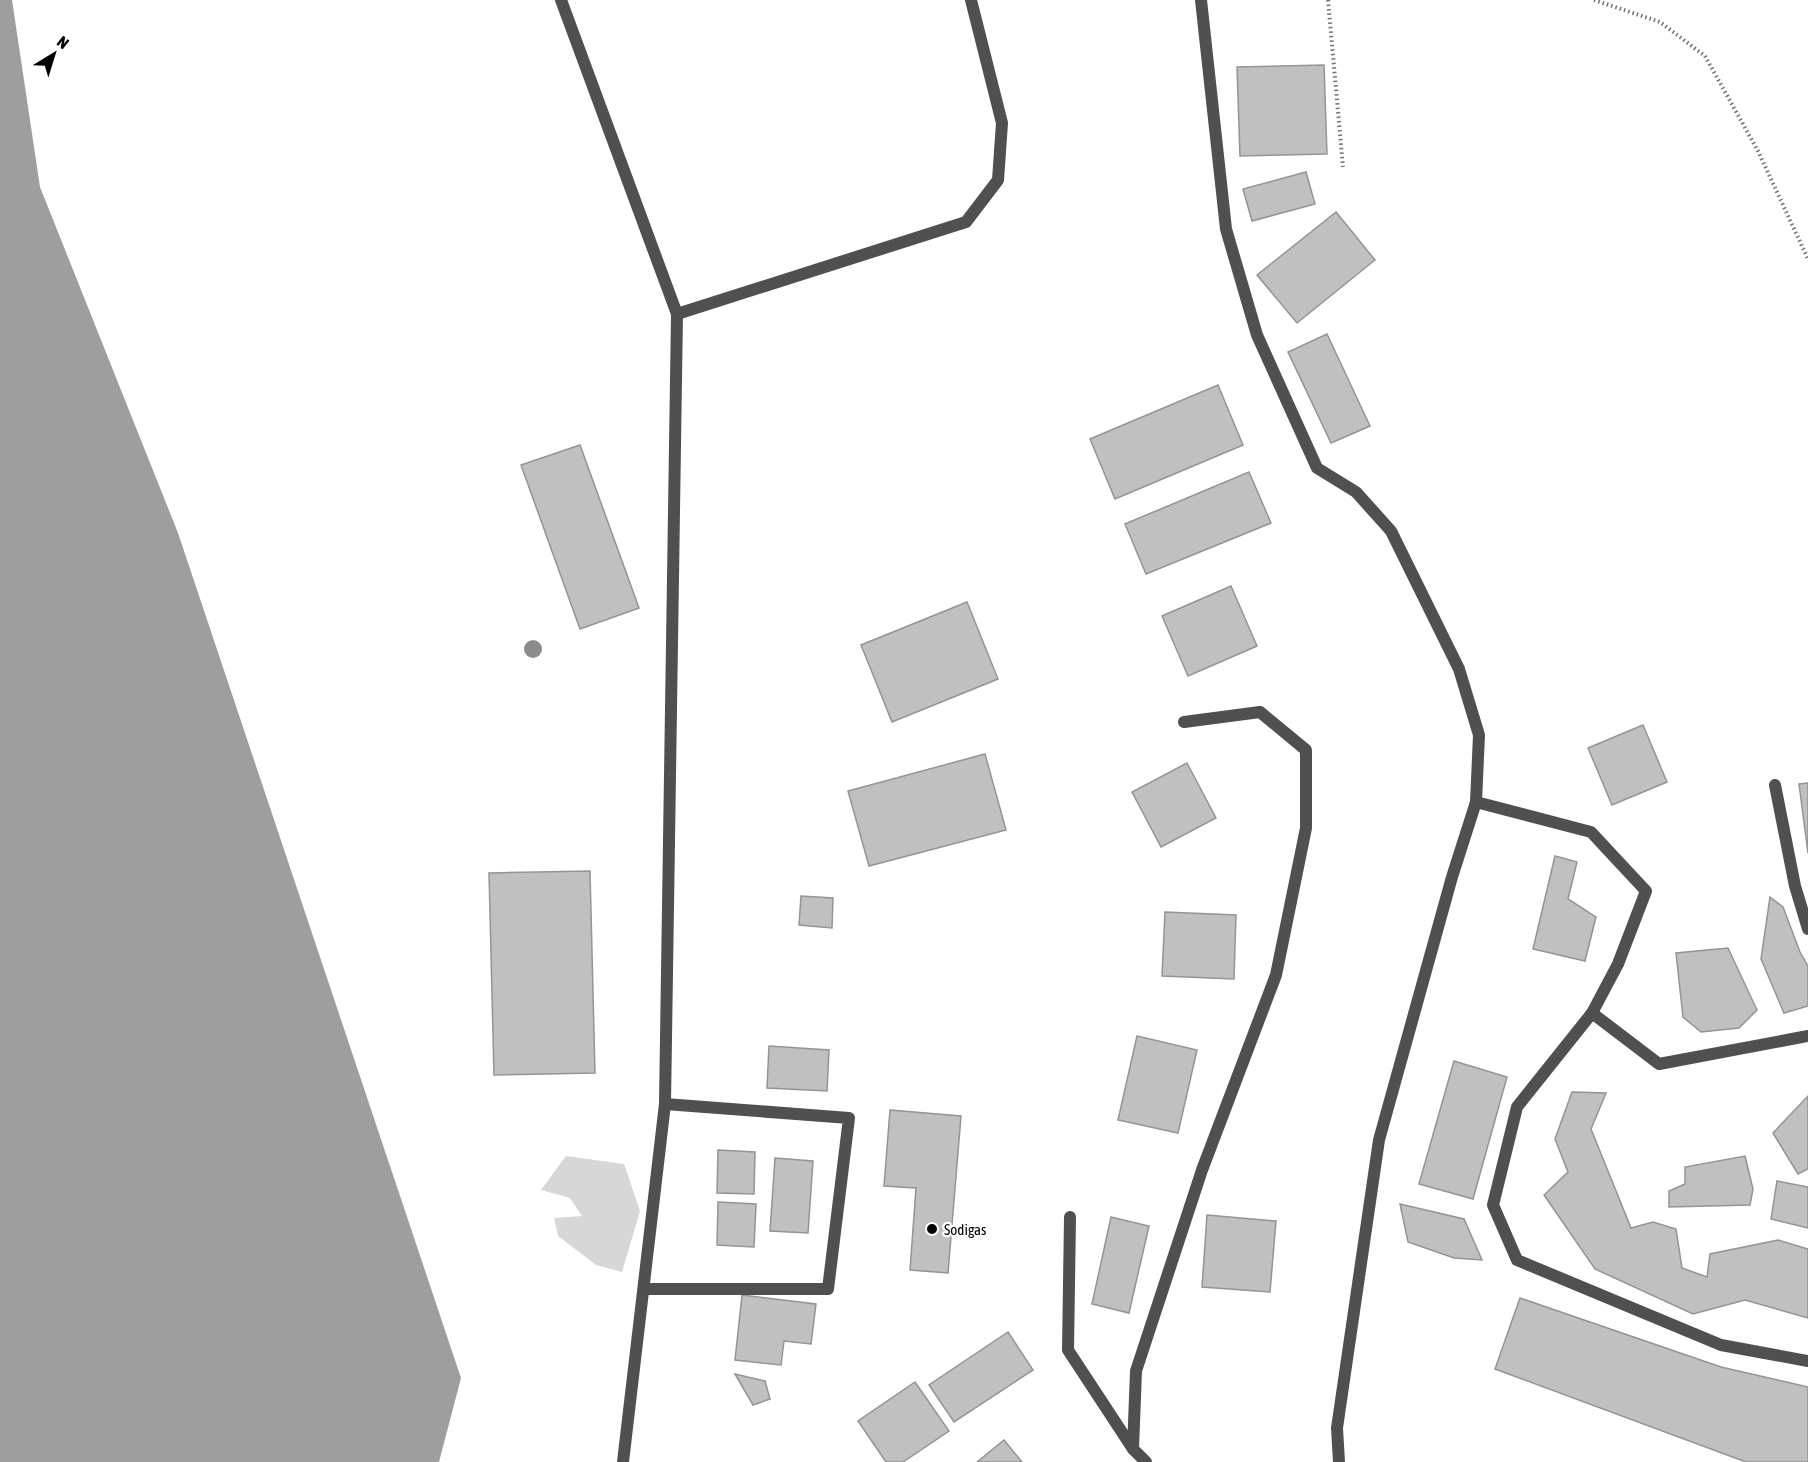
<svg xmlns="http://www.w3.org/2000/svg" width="1808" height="1462" font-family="'Asap Condensed',sans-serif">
<rect width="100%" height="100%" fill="#fff"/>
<path fill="#d7d7d7" d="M566,1156L624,1164L640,1211L622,1272L596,1265L558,1236L554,1218L582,1216L570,1198L541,1190Z"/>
<path fill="#9e9e9e" d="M0,0H12L40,187L178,533L461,1378L439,1462H0Z"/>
<g fill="#c0c0c0" stroke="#949494" stroke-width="1.5">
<path d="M1324,65L1327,154L1240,156L1237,67Z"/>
<path d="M1306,172L1315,204L1252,221L1243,189Z"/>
<path d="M1336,212L1375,260L1297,323L1257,275Z"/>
<path d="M1327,334L1370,426L1331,443L1288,352Z"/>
<path d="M1218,385L1243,445L1115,499L1090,439Z"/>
<path d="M580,445L639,608L580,629L521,465Z"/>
<path d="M1249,472L1271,523L1146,574L1125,524Z"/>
<path d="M1231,586L1257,646L1188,676L1162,616Z"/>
<path d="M967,602L998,679L892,722L861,645Z"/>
<path d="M1643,725L1667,782L1612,805L1588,748Z"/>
<path d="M985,754L1006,830L869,866L848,791Z"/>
<path d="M1187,763L1216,818L1161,847L1132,792Z"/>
<path d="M1808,783V853L1799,784Z"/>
<path d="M1555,856L1577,862L1568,899L1596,917L1585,961L1533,949Z"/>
<path d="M590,871L595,1073L494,1075L489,873Z"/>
<path d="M801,896L833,898L832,928L799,925Z"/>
<path d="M1770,897L1783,907L1800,952L1808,966V1006L1784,1013L1761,959Z"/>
<path d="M1165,912L1236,915L1234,979L1162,976Z"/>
<path d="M1728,948L1757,1010L1739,1028L1701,1032L1683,1017L1676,953Z"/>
<path d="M1137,1036L1197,1050L1178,1133L1118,1120Z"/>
<path d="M769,1046L829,1050L827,1091L767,1088Z"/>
<path d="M1454,1061L1507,1077L1473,1199L1419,1184Z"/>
<path d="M1572,1092L1606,1093L1591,1129L1631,1228L1653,1222L1676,1229L1682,1268L1707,1277L1710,1254L1778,1240L1808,1249V1318L1745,1300L1693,1314L1595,1269L1544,1195L1568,1172L1555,1139Z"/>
<path d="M1808,1096V1169L1798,1174L1773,1133Z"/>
<path d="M890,1110L961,1116L948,1273L910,1270L916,1188L884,1186Z"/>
<path d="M718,1150L755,1152L754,1194L717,1193Z"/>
<path d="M1745,1156L1753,1189L1750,1205L1669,1207V1191L1685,1184V1167Z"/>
<path d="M775,1158L813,1161L808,1233L770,1231Z"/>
<path d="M1777,1181L1808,1187V1228L1771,1219Z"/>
<path d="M718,1202L756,1204L754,1247L717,1245Z"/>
<path d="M1400,1204L1464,1219L1482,1260L1454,1258L1408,1242Z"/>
<path d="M1207,1215L1276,1221L1270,1292L1202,1287Z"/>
<path d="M1111,1217L1149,1226L1129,1313L1092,1304Z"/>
<path d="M742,1295L816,1304L811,1344L784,1341L781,1365L735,1360Z"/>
<path d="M1520,1298L1721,1367L1808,1387V1462H1746L1495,1369Z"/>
<path d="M1008,1332L1033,1370L954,1422L929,1385Z"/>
<path d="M735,1374L765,1381L770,1399L753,1405Z"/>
<path d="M915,1382L949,1431L903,1462H886L858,1421Z"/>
<path d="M1004,1440L1022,1462H977Z"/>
</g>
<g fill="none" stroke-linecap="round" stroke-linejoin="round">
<g stroke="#727272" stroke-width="4" stroke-dasharray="1.5 3" stroke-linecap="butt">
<path d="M1328,0L1343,167"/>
<path d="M1594,0L1660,22L1705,56L1758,151L1808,259"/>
</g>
<path stroke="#505050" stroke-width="12" d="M644,1289H828L849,1118L665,1104"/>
<g stroke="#505050" stroke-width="12">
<path d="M561,0L677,314L665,1104L623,1462"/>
<path d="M1201,0L1226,229L1257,335L1317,468L1356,492L1391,531L1459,669L1479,735L1476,802L1452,877L1379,1140L1337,1428L1339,1462"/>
<path d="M677,314L966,222L998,180L1002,123L971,0"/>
<path d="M1775,785L1795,886L1808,929"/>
<path d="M1476,802L1591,832L1646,891L1618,964L1592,1013L1517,1107L1493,1205L1517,1260L1721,1345L1808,1361"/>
<path d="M1592,1013L1659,1064L1808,1036"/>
<path d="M1070,1217L1068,1350L1133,1449"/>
<path d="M1146,1462L1133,1449L1136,1371L1202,1170L1276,975L1306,828V750L1260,712L1184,722"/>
</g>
</g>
<circle fill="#8c8c8c" cx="533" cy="649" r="9"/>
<circle fill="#000" stroke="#fff" stroke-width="2" cx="932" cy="1229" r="6"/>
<g text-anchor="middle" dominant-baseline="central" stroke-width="4.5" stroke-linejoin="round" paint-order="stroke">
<g font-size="15" fill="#000" stroke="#fff" text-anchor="start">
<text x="944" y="1229">Sodigas</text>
</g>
</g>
<g transform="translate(54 54) rotate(38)" stroke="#ffffff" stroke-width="4.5" paint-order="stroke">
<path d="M0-4.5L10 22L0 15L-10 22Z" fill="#000000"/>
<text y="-9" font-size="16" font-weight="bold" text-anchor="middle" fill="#000000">N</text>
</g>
</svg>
